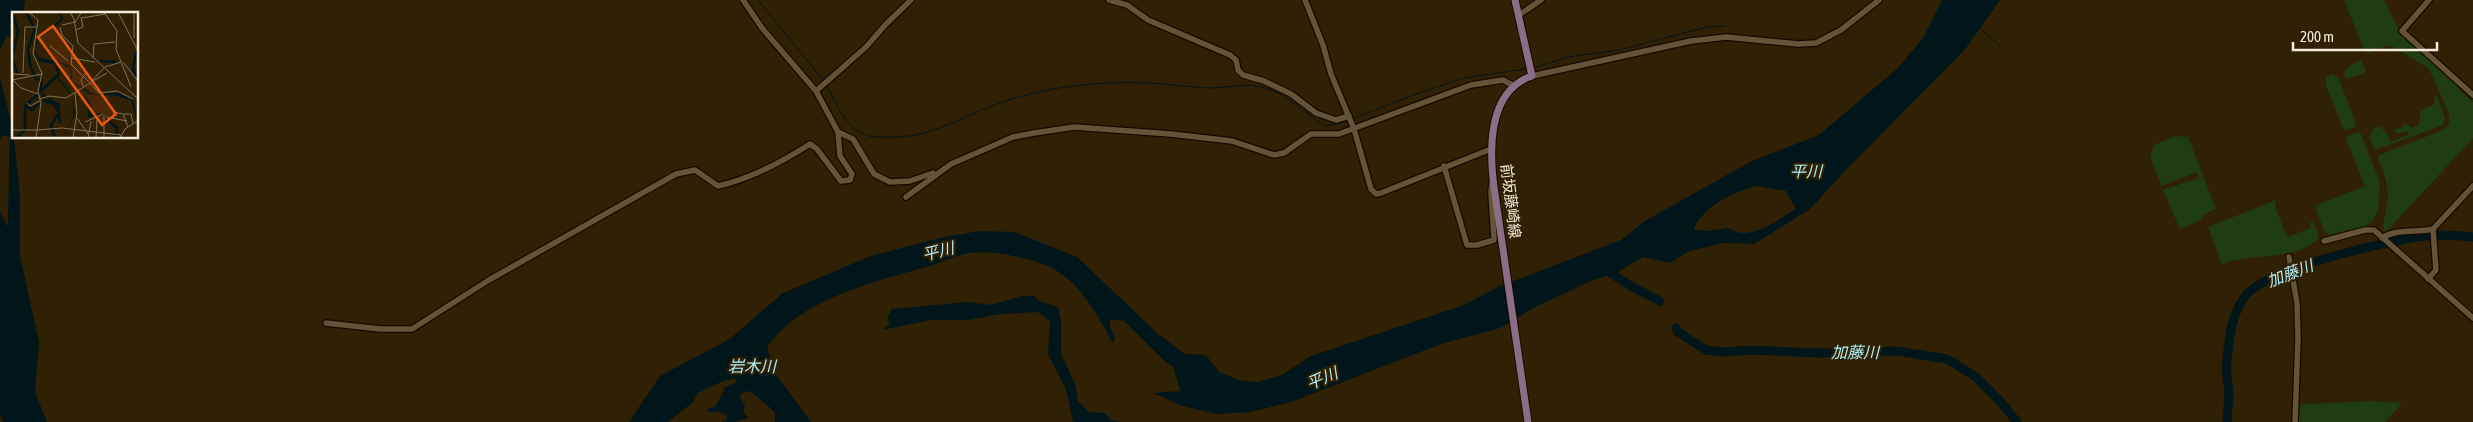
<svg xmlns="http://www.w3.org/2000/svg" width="2473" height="422" font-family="'Asap Condensed','Noto Sans JP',sans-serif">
<rect width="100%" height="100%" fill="#302004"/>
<g fill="#1f3d11">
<path d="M2344,0H2384L2400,32L2457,84L2456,86L2473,102V138L2386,232L2383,230V225C2390,194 2390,188 2378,158L2379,155L2443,130L2449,124V114L2429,69L2394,47L2386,46L2368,53L2365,52Z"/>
<path d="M2361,60L2366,70L2365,73L2346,79L2344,73L2349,66Z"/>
<path d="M2332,74L2338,77L2356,123L2355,127L2346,130L2343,128L2326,86V78Z"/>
<path d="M2437,96L2445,118L2443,125L2375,150L2369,136L2373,129L2380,126L2388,135L2390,142L2408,135L2407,131L2397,134L2393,130L2403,127L2405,123L2411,128L2419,125L2421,110L2435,104L2434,98Z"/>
<path d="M2358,132L2361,134L2380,182L2378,210L2373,221L2366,226L2329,235L2324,231L2316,209L2317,205L2365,186L2346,139L2348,136Z"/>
<path d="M2175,136L2188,137L2216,209L2205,214L2201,220L2180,229L2163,190L2199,178L2197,172L2162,186L2150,157L2154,145Z"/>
<path d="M2276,200L2275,207L2287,237L2311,228L2310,223L2313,221L2319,237L2317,240C2291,262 2253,252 2222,264L2208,227Z"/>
<path d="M2371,401L2402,403L2385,422H2298L2297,409L2304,404Z"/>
</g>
<g fill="#00161a" fill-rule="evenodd">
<path d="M0,0H25L23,14H14V38L7,36L0,49Z"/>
<path d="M1942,0H2000L1966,48L1846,170L1810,209L1754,244L1722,243L1687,252L1670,263L1643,257L1616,273L1593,280L1535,307L1500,328L1441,344L1291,402L1250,412L1217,414L1179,405L1154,393L1180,391L1173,366L1168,364L1124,321L1110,319V326L1115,338L1113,343C1097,315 1082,284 1052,268C1032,258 992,250 970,253C957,255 943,262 930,266C877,281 798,299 767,348L775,373L811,422H775V412L750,391L742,393L740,397L745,406L743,411L748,418L735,422H721L727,420V416L719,412H707L709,408L715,407L724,391L723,388L737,382L735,379L723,381L698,393L693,402L668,422H629L660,376L730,339L783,293L871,256L944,237L980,231L1014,232L1077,257L1157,333L1185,354L1206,355L1219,372L1239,380L1257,382L1282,375L1311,356L1464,305L1498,287L1621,240L1645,221L1750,162L1819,135L1898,68L1923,38ZM1757,186L1786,191L1796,209C1776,220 1751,243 1728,228L1708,231L1694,230C1701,207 1735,191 1757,186Z"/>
<path d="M0,78L13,129L20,197V256L39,342L35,392L47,422H3L0,413V212L8,227L9,162L10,137L3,135L0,139Z"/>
<path d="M1021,296H1034L1039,301L1058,307L1061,321V354L1075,384L1078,401L1088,412L1105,413L1111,420L1120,422H1073L1066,390L1048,354L1050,321L1038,312L1001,314L967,320H931L882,330L889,325L888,316L892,309L967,302L991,305Z"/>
</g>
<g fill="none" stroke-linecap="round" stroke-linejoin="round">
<g stroke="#00161a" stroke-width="1">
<path d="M758,0L823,80"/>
<path d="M1980,28L2000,46"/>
<path d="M1536,67L1568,57L1619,50L1707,27L1725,26"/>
<path d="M827,86C838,106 845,129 869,136C878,138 887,137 896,137C936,136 966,114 1003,102C1050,86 1099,81 1148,83C1169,84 1189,87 1209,88C1228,88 1247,82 1265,88C1289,95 1305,115 1326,126L1348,121"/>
<path d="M1352,119L1416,94L1464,78L1525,69"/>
</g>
<g stroke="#00161a" stroke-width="9">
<path d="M1603,268L1629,285L1660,301"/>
<path d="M1676,328L1678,332L1706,350L1723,352L1751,350L1817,353L1897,351L1947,359L1976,377L2001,402L2017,422"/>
<path d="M2227,422L2229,394L2226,366V370C2229,343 2229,316 2247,294C2269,269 2391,239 2427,236C2442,234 2458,236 2473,237"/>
</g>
<g stroke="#150a00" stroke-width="8">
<g id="minor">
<path d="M743,0L762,28L816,91L838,132L853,139L874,174L890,182L910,181L933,173"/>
<path d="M1109,0L1127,5L1148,20L1230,55L1236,60L1238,70L1243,75L1264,81L1291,94L1316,113L1336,120L1349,116"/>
<path d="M1305,0L1323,45L1331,74L1354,129L1371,189L1376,194L1381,193L1491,149"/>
<path d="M2429,0L2402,31L2473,95"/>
<path d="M1519,15L1541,0"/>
<path d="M1532,76L1691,41L1726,37L1798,44L1816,43L1841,30L1879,0"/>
<path d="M816,91L866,47L886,24L911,0"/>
<path d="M1444,166L1467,245H1477L1494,240L1491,192L1492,183"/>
<path d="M906,197L951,164L1013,137L1034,133L1074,127L1171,134L1232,141L1274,155L1284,153L1311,134H1339L1471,85L1503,80L1512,85"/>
<path d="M2382,238C2398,228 2416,233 2433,229L2473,186"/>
<path d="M2324,241L2365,230H2374L2473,318"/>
<path d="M2289,257L2297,303L2298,338L2295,422"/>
<path d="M2428,279L2436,270L2433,229"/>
<path d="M326,323L380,329H412L489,280L676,174L695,170L718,186C750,179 782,162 810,144L817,149L841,181L850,180L852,174L840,156L838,132"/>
</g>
</g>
<g stroke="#150a00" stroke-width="9">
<path id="major" d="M1515,0L1532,76C1488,91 1489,148 1494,187L1528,422"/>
</g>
<use href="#minor" stroke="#645337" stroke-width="5.5"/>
<use href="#major" stroke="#8c6d86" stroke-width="7"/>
</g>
<g text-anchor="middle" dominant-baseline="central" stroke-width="4.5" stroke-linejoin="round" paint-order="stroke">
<g font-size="15" fill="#f6ecdc" stroke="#302004">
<text transform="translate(1511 201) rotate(83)">前坂藤崎線</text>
</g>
<g font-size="16" font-style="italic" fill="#aeeffb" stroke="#302004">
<text x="1806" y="171">平川</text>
<text transform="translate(938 251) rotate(-14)">平川</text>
<text transform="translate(2290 273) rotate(-21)">加藤川</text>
<text x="1855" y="352">加藤川</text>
<text x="752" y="366">岩木川</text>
<text transform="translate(1322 378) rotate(-23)">平川</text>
</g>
</g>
<g transform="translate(12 12)">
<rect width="126" height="126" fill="#302004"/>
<path d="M47,0L51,5V8L26,28L23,38L26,45L54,52L59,56L60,69L83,82L107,81L121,87L126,113L119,88L101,83H77L58,69V57L48,51L47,67L57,79L63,98L62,105L50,126L61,105L62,93L57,81L47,69L43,52L28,50L23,42L25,27L49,7Z" fill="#00161a"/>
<path fill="none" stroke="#00161a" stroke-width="2.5" d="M14,0L23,17L16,37L18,53L24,67L29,68V79M1,2L6,19L0,46L5,61M88,49L104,50M124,64L121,57L124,40M31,82L33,89L42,92L47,101L39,113L43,126M72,82L78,93L77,104L88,102L93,105L105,116L104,126M36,87L46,92L48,111M15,94L20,98L28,90M4,126L13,118V94L46,63"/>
<path fill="none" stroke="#7f725a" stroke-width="1" d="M17,0L26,8L21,42L30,61L26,79L29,91L24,126M58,0L62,7L66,31L127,88M92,0L105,19L104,37L119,75M106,0L127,41M70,6L93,2M50,13L63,10L70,0M48,15L50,23L61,34L59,52M64,18L71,15L69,5M122,26V0M38,34L56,49M59,46L83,50M81,46L82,32L103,30M111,50L125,68M59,52L77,70M93,55L109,50M11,61L13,15H25M1,62L18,63M0,68L30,62M1,68L9,76L26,82M81,69L95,61M78,71L87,81L105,79L121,87M71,74L69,68L75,60M0,80L1,62M27,87L38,84L54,86L78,71L92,56M15,91L18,94L28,89M112,102H119L121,111M94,105L115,109M65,106L76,122M101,107L102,100L111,102L116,115M73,110L91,102M0,118H25M25,118L50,116L109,123M61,126L65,101L63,81M76,126L79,109M84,126L85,107M92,126V103M108,126L113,117L127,108"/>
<path fill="#e8590c" fill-opacity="0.15" stroke="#e8590c" stroke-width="2.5" d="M41,14L104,102L90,113L26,25Z"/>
<rect width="126" height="126" fill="none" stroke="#f6ecdc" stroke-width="2.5"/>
</g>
<path d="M2293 42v8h144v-8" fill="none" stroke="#f6ecdc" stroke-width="2.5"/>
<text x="2300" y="42" font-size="15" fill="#f6ecdc" stroke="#302004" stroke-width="4" paint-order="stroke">200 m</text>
</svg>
